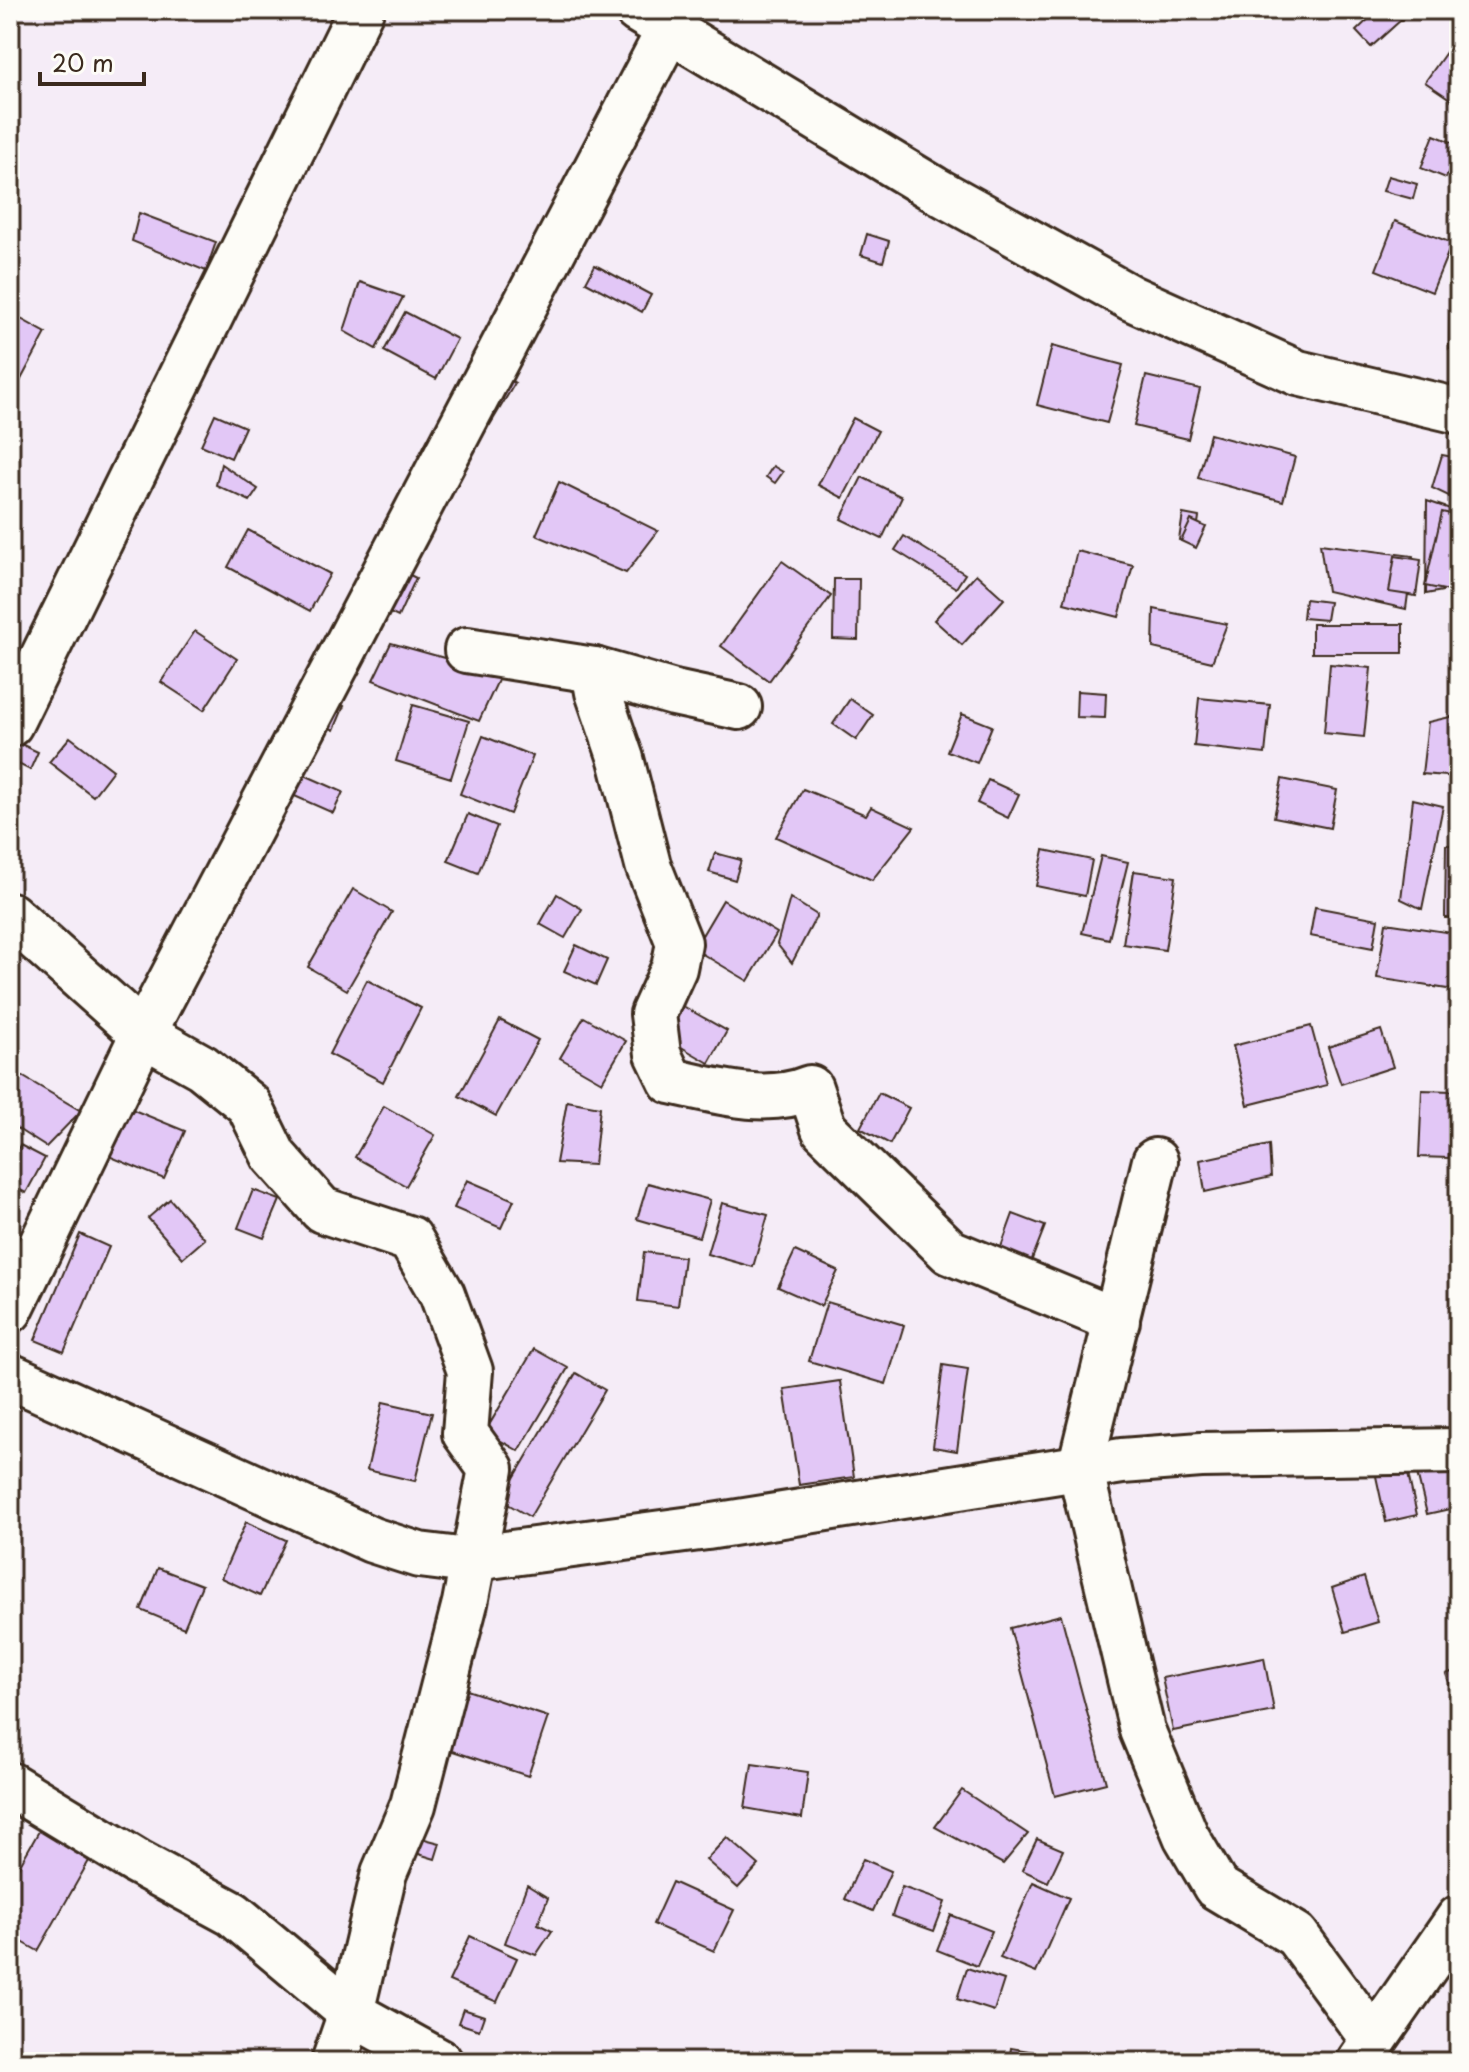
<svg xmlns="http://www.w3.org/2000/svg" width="1469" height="2072" font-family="'Playpen Sans',sans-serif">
<rect width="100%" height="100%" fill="#f5ecf7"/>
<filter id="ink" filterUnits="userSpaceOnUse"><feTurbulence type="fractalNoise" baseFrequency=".0125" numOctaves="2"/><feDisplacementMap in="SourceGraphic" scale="16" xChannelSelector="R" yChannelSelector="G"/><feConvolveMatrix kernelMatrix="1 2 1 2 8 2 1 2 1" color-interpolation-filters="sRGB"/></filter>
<g filter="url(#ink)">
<g fill="#e2c7f6" stroke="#3b2a1e" stroke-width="2">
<path d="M118,10H143L139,19Z"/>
<path d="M1378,10H1412L1371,47L1356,31Z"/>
<path d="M1454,41L1459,44V105L1425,82Z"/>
<path d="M1434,135L1459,145L1446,178L1421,168Z"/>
<path d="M1388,176L1417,184L1413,199L1383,191Z"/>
<path d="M139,213L216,242L206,271L132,241Z"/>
<path d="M1395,221L1452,243L1432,292L1376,270Z"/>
<path d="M867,234L889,241L883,262L861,255Z"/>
<path d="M595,265L651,295L642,312L586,282Z"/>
<path d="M360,282L403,297L376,349L344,331Z"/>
<path d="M405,312L457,339L436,379L384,351Z"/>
<path d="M10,313L46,333L18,385L10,380Z"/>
<path d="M1450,315H1459V349H1449Z"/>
<path d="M1052,346L1123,365L1107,423L1037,405Z"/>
<path d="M495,372L515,383L490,425L470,413Z"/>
<path d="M1146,376L1200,389L1188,439L1134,426Z"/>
<path d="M215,414L245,427L231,458L201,445Z"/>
<path d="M853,418L878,431L843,498L818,485Z"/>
<path d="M1210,434L1295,457L1283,501L1198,478Z"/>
<path d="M1442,455L1459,458V501L1432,488Z"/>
<path d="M221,464L258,489L250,501L216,485Z"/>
<path d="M773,466L783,472L775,483L766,477Z"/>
<path d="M862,477L902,497L882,539L841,519Z"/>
<path d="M559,482L658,531L626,573L536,535Z"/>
<path d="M1427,501L1459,512V546L1442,591L1426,594Z"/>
<path d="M1442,512L1459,516V593L1425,586Z"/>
<path d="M1183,514L1199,517L1195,543L1179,540Z"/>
<path d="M1191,520L1206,527L1196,548L1181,541Z"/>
<path d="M248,530L330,574L310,611L228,567Z"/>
<path d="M904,536L965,574L956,588L895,550Z"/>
<path d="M1320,544L1413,556L1406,609L1327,591Z"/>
<path d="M1077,551L1133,565L1119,617L1064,603Z"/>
<path d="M1395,556L1421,560L1416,596L1389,592Z"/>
<path d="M782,561L831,596L769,681L721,646Z"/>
<path d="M394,567L416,578L398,617L375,606Z"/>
<path d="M976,574L1004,599L962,645L934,620Z"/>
<path d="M834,579H859L858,640L833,639Z"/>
<path d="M1305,599L1329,602L1326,620L1303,618Z"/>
<path d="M1154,609L1227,624L1212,662L1153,648Z"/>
<rect x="1312" y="624" width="91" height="29"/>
<path d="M195,631L237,659L204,710L161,682Z"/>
<path d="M391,643L501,674L479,721L373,680Z"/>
<path d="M1330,664L1371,668L1364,737L1324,733Z"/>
<path d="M1077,691L1106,693L1105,718L1076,717Z"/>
<path d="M323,697L344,706L334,730L312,720Z"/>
<path d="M1199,698L1270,705L1265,754L1194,746Z"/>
<path d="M850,699L873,715L856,740L833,724Z"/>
<path d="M413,705L469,721L451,778L396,761Z"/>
<path d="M962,714L992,726L977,763L947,751Z"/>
<path d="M1459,715V777L1422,774L1428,722Z"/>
<path d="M483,736L533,756L510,814L460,794Z"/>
<path d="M70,737L113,770L93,796L49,762Z"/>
<path d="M10,739L38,752L30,770L10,760Z"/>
<path d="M300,773L343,792L333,813L290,794Z"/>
<path d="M1282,779L1337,790L1330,828L1274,817Z"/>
<path d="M988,780L1019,794L1008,818L977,803Z"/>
<path d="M803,789L866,815L871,807L914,827L872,880L776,837Z"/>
<path d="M1413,799L1443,806L1422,909L1401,899Z"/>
<path d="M468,814L497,826L478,873L448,861Z"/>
<path d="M1446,845H1459V918H1445Z"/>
<path d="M1044,850L1092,860L1085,896L1036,886Z"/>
<path d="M715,853L741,860L735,880L709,872Z"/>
<path d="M1101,856L1128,862L1109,939L1082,933Z"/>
<path d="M1134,871L1176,877L1165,950L1123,944Z"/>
<path d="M353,889L392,912L347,990L308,967Z"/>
<path d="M557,894L582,909L565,938L540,924Z"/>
<path d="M790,898L817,915L792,963L777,944Z"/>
<path d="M723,900L777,933L748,981L694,949Z"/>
<path d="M1315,907L1378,919L1373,948L1310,936Z"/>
<path d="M1386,923L1459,934V958L1454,990L1377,978Z"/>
<path d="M576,945L607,960L596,985L564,971Z"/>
<path d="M367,980L421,1008L383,1082L329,1054Z"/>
<path d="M683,1006L727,1031L709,1063L664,1037Z"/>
<path d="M584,1017L626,1041L602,1082L560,1058Z"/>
<path d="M500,1020L538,1040L496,1116L459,1096Z"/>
<path d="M1311,1026L1327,1085L1248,1105L1233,1046Z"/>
<path d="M1381,1030L1393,1067L1341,1084L1328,1047Z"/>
<path d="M10,1069L81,1111L46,1147L10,1124Z"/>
<path d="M1422,1090L1452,1091L1449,1158L1419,1157Z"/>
<path d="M879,1093L909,1108L890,1144L860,1128Z"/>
<path d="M567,1101L600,1107L594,1165L556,1163Z"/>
<path d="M119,1104L185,1131L164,1179L99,1152Z"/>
<path d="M384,1106L435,1135L406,1186L355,1157Z"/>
<path d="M20,1145L45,1158L26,1193L10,1185V1164Z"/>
<path d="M1269,1145L1271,1177L1205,1192L1200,1160Z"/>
<path d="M467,1180L514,1200L501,1228L454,1208Z"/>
<path d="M648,1183L710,1200L699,1237L637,1219Z"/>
<path d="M253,1190L280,1200L264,1238L238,1228Z"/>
<path d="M170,1199L205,1239L183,1258L148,1218Z"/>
<path d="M722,1203L768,1215L753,1267L707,1254Z"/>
<path d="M1013,1214L1045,1226L1027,1272L996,1261Z"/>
<path d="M80,1234L109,1247L64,1352L35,1340Z"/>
<path d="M795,1251L838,1271L821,1306L778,1287Z"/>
<path d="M644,1252L684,1257L678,1306L638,1301Z"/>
<path d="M827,1302L904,1325L886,1384L809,1361Z"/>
<path d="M534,1349L568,1368L519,1451L485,1432Z"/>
<path d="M943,1365L968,1369L957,1451L933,1447Z"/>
<path d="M576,1373L605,1390L530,1517L501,1500Z"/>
<path d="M840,1381L854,1477L799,1485L784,1389Z"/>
<path d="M383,1402L432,1413L415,1481L367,1470Z"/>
<path d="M1453,1456L1459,1476V1507L1427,1514L1413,1457Z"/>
<path d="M1405,1460L1417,1515L1386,1522L1374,1467Z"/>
<path d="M246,1522L286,1540L260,1596L221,1578Z"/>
<path d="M158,1568L202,1585L184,1628L141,1610Z"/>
<path d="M1364,1577L1378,1622L1345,1632L1332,1588Z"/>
<path d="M1061,1615L1106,1783L1055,1796L1010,1628Z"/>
<path d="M1264,1658L1274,1711L1173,1731L1162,1678Z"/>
<path d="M1459,1669V1709L1446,1674Z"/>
<path d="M467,1690L548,1717L528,1776L447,1749Z"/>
<path d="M752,1764L808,1772L802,1818L745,1808Z"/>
<path d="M962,1790L1028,1834L1003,1864L935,1827Z"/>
<path d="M43,1824L94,1852L38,1951L10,1935V1882Z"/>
<path d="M413,1836L440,1843L435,1859L409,1851Z"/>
<path d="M727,1837L759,1865L738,1888L706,1860Z"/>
<path d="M1037,1839L1063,1850L1048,1882L1022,1870Z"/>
<path d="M863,1859L891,1871L873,1911L845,1899Z"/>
<path d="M672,1882L734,1910L714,1951L653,1924Z"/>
<path d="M1033,1882L1069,1898L1036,1973L1000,1958Z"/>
<path d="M527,1885L548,1898L538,1924L552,1931L536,1955L505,1943Z"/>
<path d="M902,1887L945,1902L934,1931L892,1916Z"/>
<path d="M951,1915L992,1931L977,1966L937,1950Z"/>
<path d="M470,1936L517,1958L497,2002L449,1981Z"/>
<path d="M967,1968L1004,1980L994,2011L957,1999Z"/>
<path d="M463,2009L484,2016L479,2030L458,2023Z"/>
<path d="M1011,2048L1053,2055L1052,2062H1009Z"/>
</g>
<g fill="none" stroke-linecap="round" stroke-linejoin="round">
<g stroke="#3b2a1e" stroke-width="50">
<g id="minor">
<path d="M467,650L594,670L674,693L739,707"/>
<path d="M594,670L598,692L621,759L648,865L679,943L674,968L653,1014L658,1054L671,1081C716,1091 766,1106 810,1088L824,1129L950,1252L1117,1321"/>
<path d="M10,724L361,10"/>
<path d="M10,915L143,1034L202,1067L249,1105L274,1156L322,1210L410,1239L442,1294L470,1371L465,1433L491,1469L465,1603L413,1805L384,1873L351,2013L440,2062"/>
<path d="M1155,1161L1080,1468L1142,1730L1186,1836L1216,1887L1296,1935L1374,2041"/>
<path d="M10,1310L143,1034L669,30"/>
<path d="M10,1376L372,1540L419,1555L460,1560L707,1527L1122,1461L1201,1455L1459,1451"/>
<path d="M10,1785L137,1862L233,1914L351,2013L334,2062"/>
<path d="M1359,2062L1459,1918"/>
</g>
</g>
<g stroke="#3b2a1e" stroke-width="50">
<path id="major" d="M637,10L934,189L1131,298L1298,373L1459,411"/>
</g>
<use href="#minor" stroke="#fdfcf7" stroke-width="44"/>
<use href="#major" stroke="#fdfcf7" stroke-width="44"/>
</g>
</g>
<rect width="1469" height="2072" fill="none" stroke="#fdfcf7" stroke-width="40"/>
<rect x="20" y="20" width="1429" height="2032" fill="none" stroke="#3b2a1e" stroke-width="3" filter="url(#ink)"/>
<path d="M40 72v12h104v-12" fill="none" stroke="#3b2a1e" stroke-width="4"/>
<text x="52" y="72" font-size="24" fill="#3b2a1e" stroke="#fdfcf7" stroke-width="6" paint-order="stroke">20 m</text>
</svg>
